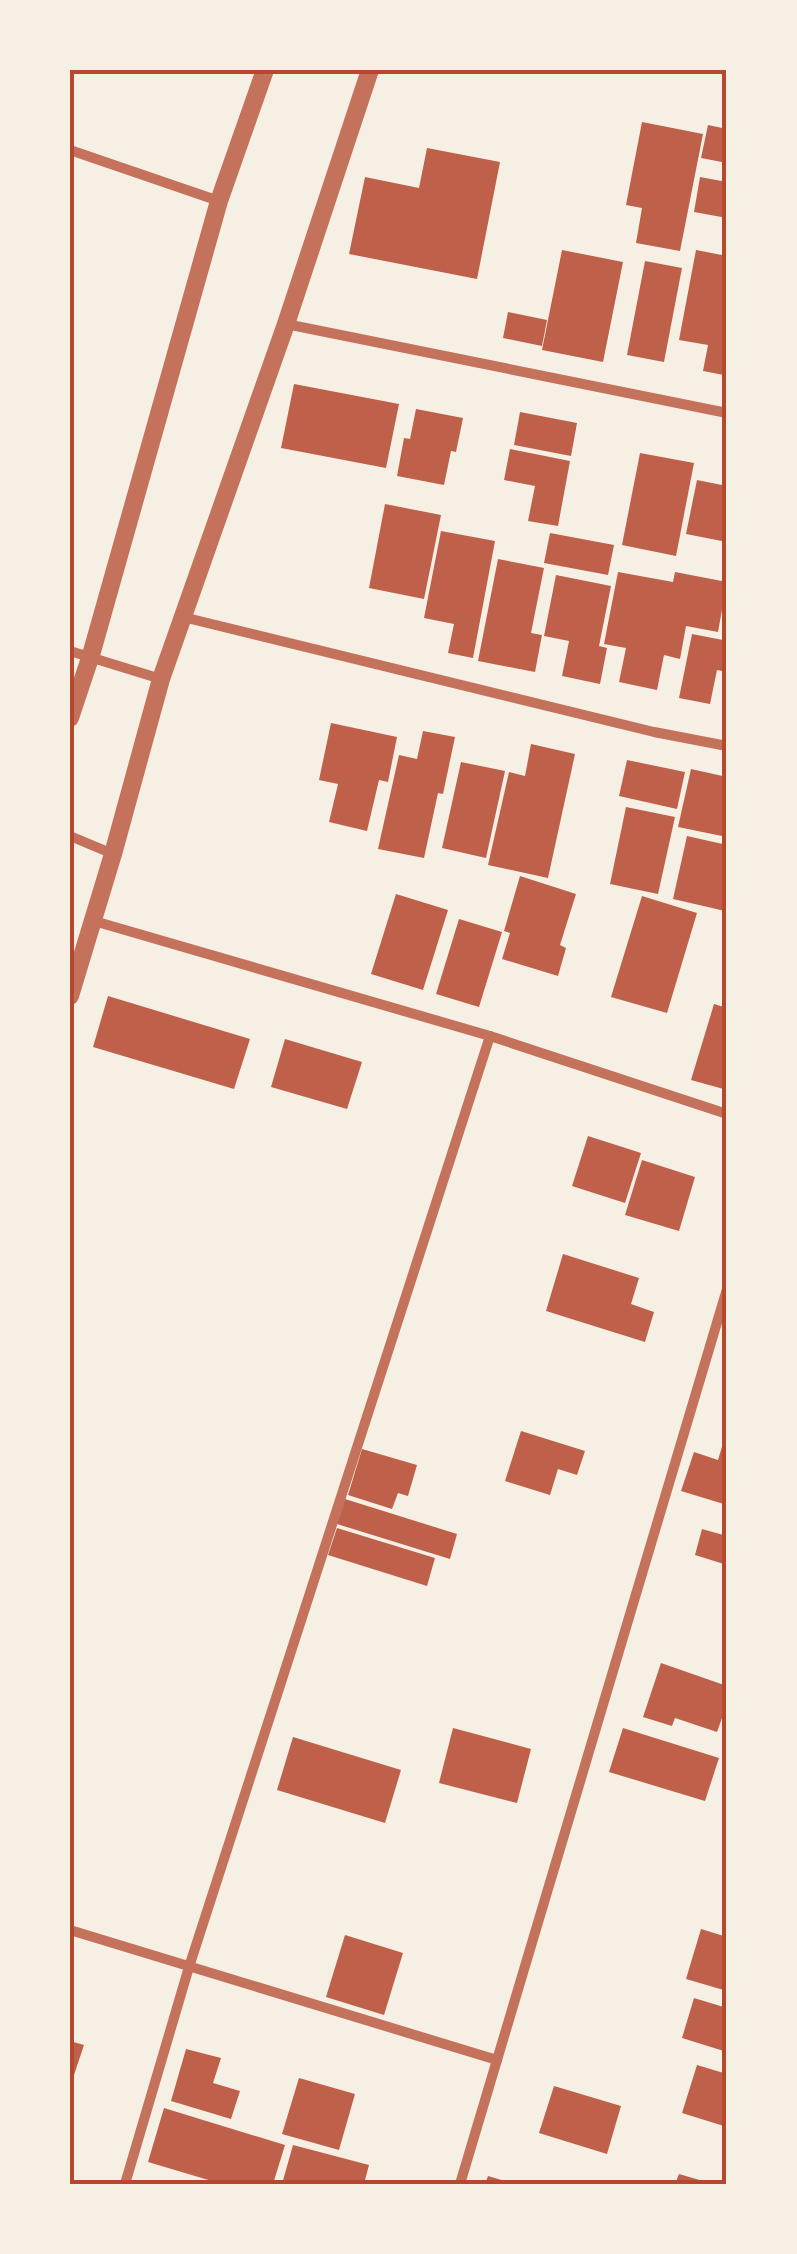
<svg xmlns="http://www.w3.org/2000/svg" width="797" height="2254" font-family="'Zilla Slab',serif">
<rect width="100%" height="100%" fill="#f6efe4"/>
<g fill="#bf614a">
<path d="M642,122L703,134L680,251L636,243L642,208L626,205Z"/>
<path d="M708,125L727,129V163L701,158Z"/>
<path d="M427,148L500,162L477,279L349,254L365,177L419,188Z"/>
<path d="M700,177L727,182V218L694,212Z"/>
<path d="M562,250L623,262L603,362L542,350Z"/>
<path d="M696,250L727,256L724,375L703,371L708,345L679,340Z"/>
<path d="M645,261L682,268L664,362L627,355Z"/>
<path d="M508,312L547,320L542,346L503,338Z"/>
<path d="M294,384L399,404L386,468L281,448Z"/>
<path d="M416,409L463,418L456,452L451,451L444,485L397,476L404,438L410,439Z"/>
<path d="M520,412L577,423L571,456L514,445Z"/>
<path d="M510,449L570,461L558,526L528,521L535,486L504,480Z"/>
<path d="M640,453L694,463L676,556L622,545Z"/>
<path d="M697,480L727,486V542L686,534Z"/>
<path d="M385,504L441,515L424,599L369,588Z"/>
<path d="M441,531L495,541L473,658L448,653L454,624L424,618Z"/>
<path d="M550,533L614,545L608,575L544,563Z"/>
<path d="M498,559L544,568L531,633L542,635L535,672L478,661Z"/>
<path d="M618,572L673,582L675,572L727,582L718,632L686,626L680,659L664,655L657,690L619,682L626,648L604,644Z"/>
<path d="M556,575L611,586L599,646L607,648L600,684L562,676L569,641L544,636Z"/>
<path d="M725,629L727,672L717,670L710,704L679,698L692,634L723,640Z"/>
<path d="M331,723L397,737L388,782L379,780L367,831L329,822L338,784L319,780Z"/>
<path d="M423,731L455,737L443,794L438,793L424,858L378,849L399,755L417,759Z"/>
<path d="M531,744L575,754L548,878L488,865L509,772L525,776Z"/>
<path d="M627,760L685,772L677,809L619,796Z"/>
<path d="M461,762L505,771L486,858L442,848Z"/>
<path d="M691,769L727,777V837L678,827Z"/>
<path d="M626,807L675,817L658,894L610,884Z"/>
<path d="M687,836L727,845L725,911L673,899Z"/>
<path d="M520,876L576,894L560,945L566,948L558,976L502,959L510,933L504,931Z"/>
<path d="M396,894L448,910L423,990L371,974Z"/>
<path d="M642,896L697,913L667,1013L611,997Z"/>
<path d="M459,919L502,932L479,1007L436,994Z"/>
<path d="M108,996L250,1039L234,1089L93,1047Z"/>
<path d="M714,1004L727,1008V1090L691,1080Z"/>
<path d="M285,1039L362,1062L347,1109L271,1087Z"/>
<path d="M588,1136L641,1153L625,1203L572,1186Z"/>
<path d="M642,1160L695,1177L679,1231L625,1215Z"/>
<path d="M563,1254L639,1278L631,1304L654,1312L645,1342L546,1311Z"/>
<path d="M521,1431L585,1451L577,1475L558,1469L550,1495L505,1481Z"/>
<path d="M724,1440L727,1441V1505L681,1491L694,1452L718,1460Z"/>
<path d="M362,1449L417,1465L408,1496L398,1493L392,1509L348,1495Z"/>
<path d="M345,1499L457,1534L450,1559L337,1524Z"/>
<path d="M337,1528L435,1558L427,1586L328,1555Z"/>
<path d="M702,1529L727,1536V1565L695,1555Z"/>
<path d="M661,1663L727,1686V1704L717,1732L675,1718L672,1726L643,1717Z"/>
<path d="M453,1728L531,1749L517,1803L439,1783Z"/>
<path d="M623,1728L719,1758L705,1801L609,1772Z"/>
<path d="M293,1737L401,1770L385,1823L277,1790Z"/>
<path d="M701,1929L727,1937V1991L686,1979Z"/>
<path d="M345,1935L403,1953L384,2015L326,1997Z"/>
<path d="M694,1998L727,2008V2052L682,2038Z"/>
<path d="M70,2041L84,2045L71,2084H70Z"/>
<path d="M186,2049L221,2058L213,2083L240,2091L231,2119L171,2101Z"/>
<path d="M697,2065L727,2074V2127L682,2113Z"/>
<path d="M299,2078L355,2094L339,2150L282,2134Z"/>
<path d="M554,2086L621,2106L607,2154L539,2133Z"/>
<path d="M164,2108L285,2145L273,2184H222L148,2162Z"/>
<path d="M293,2145L369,2165L364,2184H282Z"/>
<path d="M679,2174L710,2183V2184H675Z"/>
<path d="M488,2176L512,2183V2184H485Z"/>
</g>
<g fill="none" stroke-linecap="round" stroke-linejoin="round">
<g stroke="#c5725c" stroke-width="10">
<path d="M70,150L219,201"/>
<path d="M286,324L727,413"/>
<path d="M183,617L654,732L727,746"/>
<path d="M70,651L161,679"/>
<path d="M70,836L113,854"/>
<path d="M94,921L490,1036L727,1114"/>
<path d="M70,1930L497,2060"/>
<path d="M125,2184L189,1967L490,1036"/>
<path d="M460,2184L727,1289"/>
</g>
<g stroke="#c5725c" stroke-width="18">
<path d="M70,718L91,655L219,201L265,70"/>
<path d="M70,996L113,854L161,679L286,324L370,70"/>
</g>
</g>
<rect width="797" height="2254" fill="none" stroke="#f6efe4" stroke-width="145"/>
<rect x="72" y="72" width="652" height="2110" fill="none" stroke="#b5482f" stroke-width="4"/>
</svg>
